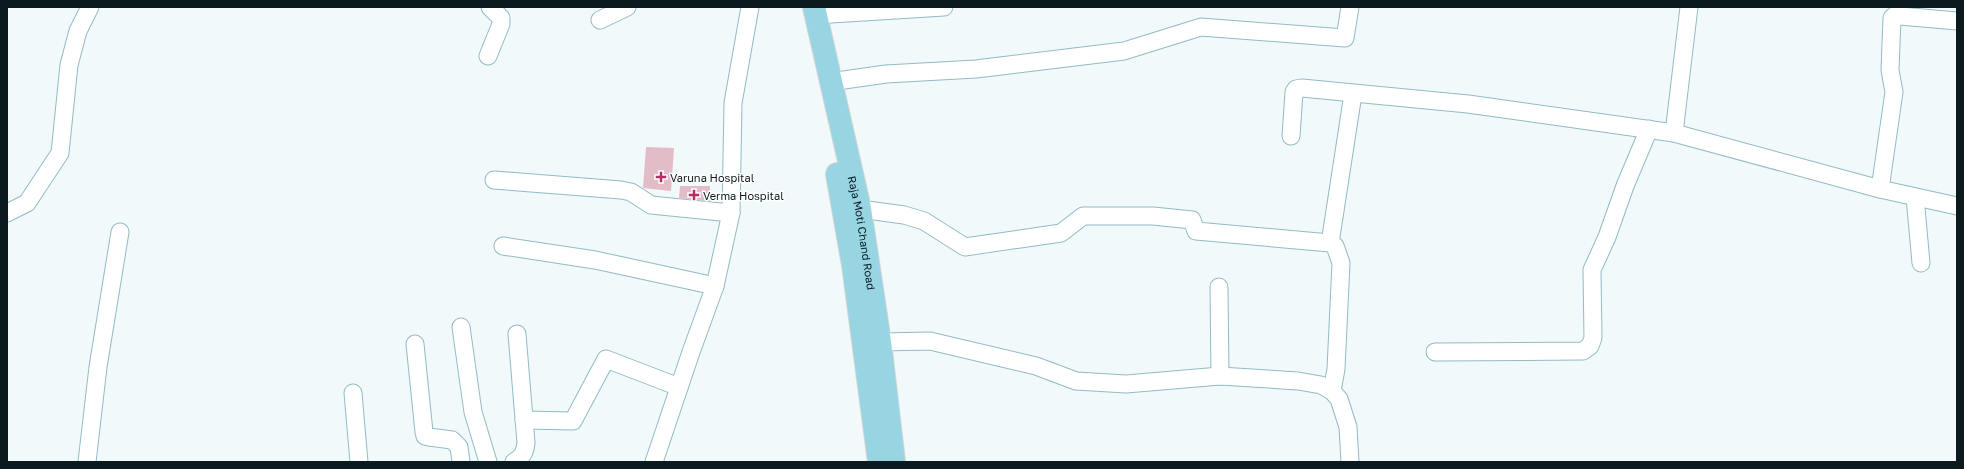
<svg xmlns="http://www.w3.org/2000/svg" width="1964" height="469" font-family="'Golos Text',sans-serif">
<rect width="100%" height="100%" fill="#f1f9fb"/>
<g fill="#e2bcc7">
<path d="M646,147L674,148L671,191L643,188Z"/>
<path d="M680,186H710V201L679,198Z"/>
</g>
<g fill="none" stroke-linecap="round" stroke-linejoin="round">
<g stroke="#91bbc5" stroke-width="19">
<g id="minor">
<path d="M815,15L944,7"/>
<path d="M600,20L627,7"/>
<path d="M488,56L501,24V18L490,7"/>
<path d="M830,82L886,74L976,69L1124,51L1201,27L1345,38L1350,7"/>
<path d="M1674,133L1689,7"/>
<path d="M1291,136L1294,92L1296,89L1302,88L1468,104L1674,133L1880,189L1957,206"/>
<path d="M494,180L621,190L631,192L651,205L731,213"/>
<path d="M1880,189L1894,92L1890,70L1892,18L1894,16H1900L1957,21"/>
<path d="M1915,197L1921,263"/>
<path d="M860,209L904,215L924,221L965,247L1061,233L1083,216H1153L1192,220L1196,231L1330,243L1335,246L1341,263L1336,369L1332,391"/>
<path d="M7,213L27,203L60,153L69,65L78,31L90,7"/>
<path d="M1330,243L1353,94"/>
<path d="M503,246L595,260L715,286"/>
<path d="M1219,287L1220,376"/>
<path d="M461,327L473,412L488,462"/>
<path d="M880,342L930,341L1036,366L1076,381L1126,384L1220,376L1298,381L1321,385L1332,391L1339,399L1348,427L1350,462"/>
<path d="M415,344L424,432L425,436L429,437L452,440L459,447L461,462"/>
<path d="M1435,352L1583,351L1590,346L1593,338L1592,270L1607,237L1625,186L1649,129"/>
<path d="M353,393L359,462"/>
<path d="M524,420L573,421L606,359L679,387"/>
<path d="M87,462L98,367L120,232"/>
<path d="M514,462C522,457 525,453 526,443L517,334"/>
<path d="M654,462L691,352L715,286L731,213L733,103L750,7"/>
</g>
</g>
<g stroke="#d3d6d6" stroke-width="24">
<g id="major">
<path id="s1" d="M814,7L860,209L880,342L894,462"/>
<path d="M837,174L853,265L879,462"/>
</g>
</g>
<use href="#minor" stroke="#fff" stroke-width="17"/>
<use href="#major" stroke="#97d5e3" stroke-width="22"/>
</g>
<g fill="#b72d6a" stroke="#fff" stroke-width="1.5">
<path d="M659 171h4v4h4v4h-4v4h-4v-4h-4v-4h4z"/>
<path d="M692 189h4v4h4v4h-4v4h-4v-4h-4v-4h4z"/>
</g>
<g text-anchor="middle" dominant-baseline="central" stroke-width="3" stroke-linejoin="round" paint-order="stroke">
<g font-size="11" fill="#0a1a1e" stroke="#fff" text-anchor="start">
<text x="670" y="177">Varuna Hospital</text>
<text x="703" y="195">Verma Hospital</text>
</g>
<g font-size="11" fill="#0a1a1e" stroke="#fff">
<text stroke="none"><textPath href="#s1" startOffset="231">Raja Moti Chand Road</textPath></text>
</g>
</g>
<rect width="1964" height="469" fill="none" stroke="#0a1a1e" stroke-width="16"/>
</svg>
